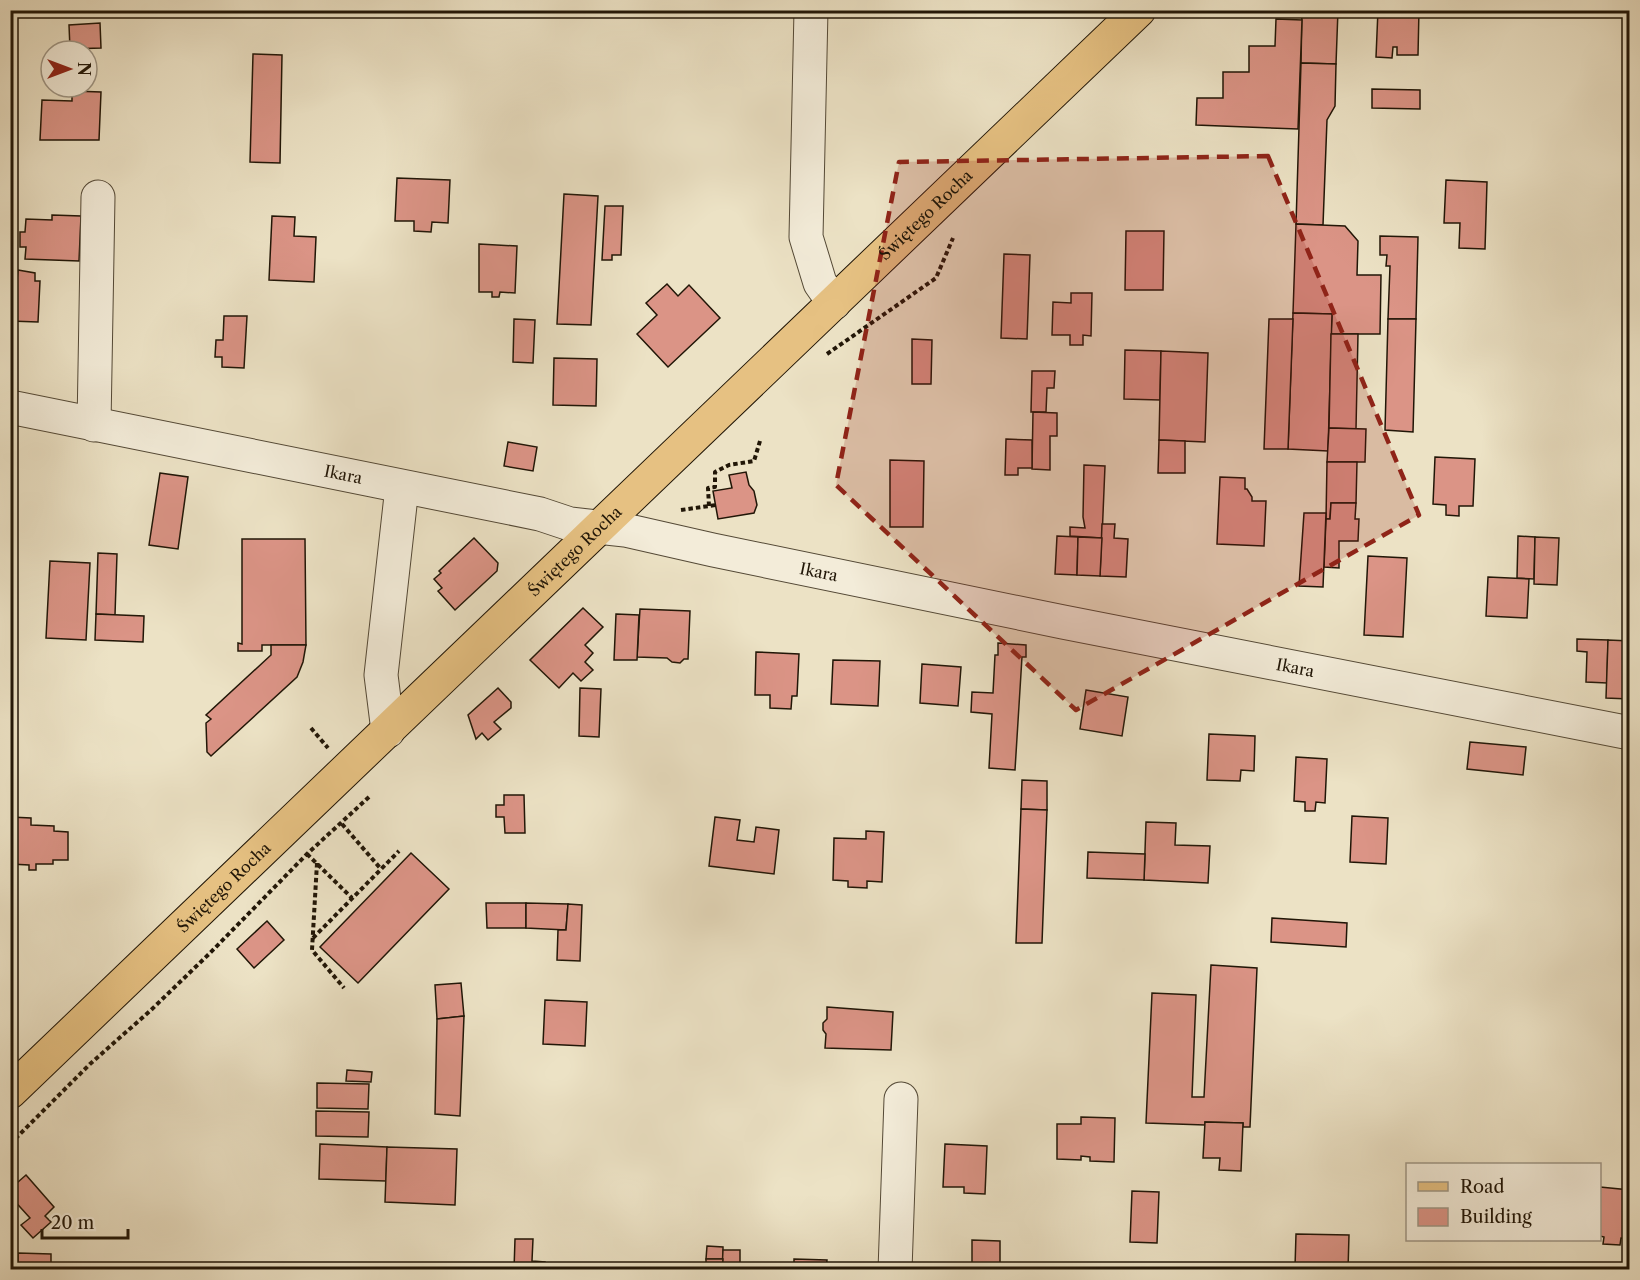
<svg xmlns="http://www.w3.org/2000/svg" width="1640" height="1280" font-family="'Libre Caslon Text',serif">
<rect width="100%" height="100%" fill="#ece2c5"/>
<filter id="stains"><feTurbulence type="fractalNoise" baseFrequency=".00333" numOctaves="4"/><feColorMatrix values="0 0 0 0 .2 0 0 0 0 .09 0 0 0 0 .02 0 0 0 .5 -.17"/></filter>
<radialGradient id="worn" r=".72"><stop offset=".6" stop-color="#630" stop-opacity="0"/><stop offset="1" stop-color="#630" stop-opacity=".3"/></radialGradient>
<g fill="#db9486" stroke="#211607" stroke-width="1.5">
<path d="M10,10H13L11,91H10Z"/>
<path d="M254,10H337V14L254,13Z"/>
<path d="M1302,10H1338L1336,64L1301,63Z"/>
<path d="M1378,10H1419L1418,55H1397V47H1393L1392,58L1376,57Z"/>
<path d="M1276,19L1302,20L1298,129L1196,125L1197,98H1223V72H1249V46H1275Z"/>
<path d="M100,23L101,48L70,49L69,25Z"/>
<path d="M253,54L282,55L280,163L250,162Z"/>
<path d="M1301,63L1336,64L1335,106L1327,120L1323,225L1296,224Z"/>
<path d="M1372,89L1420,90V109L1372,108Z"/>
<path d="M72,91L101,92L99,140H40L42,100L72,101Z"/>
<path d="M397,178L450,180L448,223L432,222L431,232L414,231V221H395Z"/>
<path d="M1446,180L1487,182L1485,249L1459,248L1460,223H1444Z"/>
<path d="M564,194L598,196L591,325L557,324Z"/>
<path d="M605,206H623L621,255H612V260H602Z"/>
<path d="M52,215L81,216L79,261L25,259L26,247H20V232H25L26,219L52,220Z"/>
<path d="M272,216L295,217L294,236L316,237L314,282L269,280Z"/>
<path d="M1296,224L1345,226L1358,241L1357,275H1381L1380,334H1331L1332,314L1293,313Z"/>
<path d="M1126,231H1164L1163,290H1125Z"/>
<path d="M1380,236L1418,237L1416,319H1388L1390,266H1386L1387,255H1380Z"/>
<path d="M479,244L517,246L515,293L500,292L499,297H492V292H479Z"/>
<path d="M1004,254L1030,255L1027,339L1001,338Z"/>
<path d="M18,270L35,273V281H40L38,322L10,321V280H17Z"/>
<path d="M667,284L678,296L689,285L720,318L668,367L637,334L657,315L646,303Z"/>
<path d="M1071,293H1092L1091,336L1083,335V345H1070V335H1052L1053,302L1071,303Z"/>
<path d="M1293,313L1332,314L1328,451L1288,449Z"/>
<path d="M224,316H247L244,368L222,367V357H215L216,340H223Z"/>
<path d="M514,319L535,320L533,363L513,362Z"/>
<path d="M1269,319H1293L1288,449H1264Z"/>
<path d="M1388,319H1416L1413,432L1385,430Z"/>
<path d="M1331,334H1358L1356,429L1329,428Z"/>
<path d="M912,339L932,340L931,384H912Z"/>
<path d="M1125,350L1161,351L1160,400L1124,399Z"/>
<path d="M1161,351L1208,353L1205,442L1159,440Z"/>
<path d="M554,358L597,359L596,406L553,405Z"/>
<path d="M1032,371H1055L1054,388H1047L1046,412H1031Z"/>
<path d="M1033,412L1057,413V436H1050V470L1032,469Z"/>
<path d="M1329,428L1366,429L1365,462H1327Z"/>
<path d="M1006,439L1032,440V468H1018V475H1005Z"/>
<path d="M1159,440L1185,441V473H1158Z"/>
<path d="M508,442L537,447L533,471L504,466Z"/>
<path d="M1435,457L1475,459L1473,506H1459V516L1446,515V505L1433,504Z"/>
<path d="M890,460L924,461L923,527H890Z"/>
<path d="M1327,462H1357L1356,503H1331L1330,519H1326Z"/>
<path d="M1084,465L1105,466L1102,538L1070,536V527L1085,528L1083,517Z"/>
<path d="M746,472L749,485L754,491L757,505L754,513L718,519L713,491L732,488L729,475Z"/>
<path d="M160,473L188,477L178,549L149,545Z"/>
<path d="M1220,477L1245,478V489H1247L1252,497V501H1266L1264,546L1217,544Z"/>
<path d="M1625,500H1630V527L1624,526Z"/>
<path d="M1331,503H1356L1355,519H1359L1358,541H1339V568L1324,567L1326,519H1330Z"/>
<path d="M1304,513H1326L1323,587L1299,586Z"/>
<path d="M1102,524H1115L1114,538L1128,539L1126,577L1100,576Z"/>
<path d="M1057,536L1078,537L1077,575L1055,574Z"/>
<path d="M1518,536L1535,537L1534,579L1517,578Z"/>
<path d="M1078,537L1102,538L1100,576L1077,575Z"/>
<path d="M1535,537L1559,538L1557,585L1534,584Z"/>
<path d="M474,538L498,563L497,571L455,610L438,591L442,588L434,579L441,573L439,571Z"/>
<path d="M242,539H305L306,645H262V651H238V643L242,644Z"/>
<path d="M98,553L117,554L115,615L96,614Z"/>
<path d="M1368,556L1407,558L1403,637L1364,635Z"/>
<path d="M50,561L90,563L86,640L46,638Z"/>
<path d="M1488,577L1529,579L1527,618L1486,616Z"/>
<path d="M583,608L603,627L585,645L593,653L585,662L593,670L581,681L573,673L559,688L530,660Z"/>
<path d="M640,609L690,611L688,659H684L680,663L672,662L667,658L637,657Z"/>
<path d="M96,614L144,616L143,642L95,640Z"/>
<path d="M616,614L639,615L637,660H614Z"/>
<path d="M1577,639L1608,640L1607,683L1586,682L1587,652L1577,651Z"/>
<path d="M1608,640L1630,641L1629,699L1606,698Z"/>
<path d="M998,643L1026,645V657H1022L1015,770L989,768L992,714L971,712L972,692L993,693L995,655H998Z"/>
<path d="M271,645H306L303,662L297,677L211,756L207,752L206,723L211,719L206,715L271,655Z"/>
<path d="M756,652L799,654L797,696H792L791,709L770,708V695H755Z"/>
<path d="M833,660L880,661L878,706L831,704Z"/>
<path d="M922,664L961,667L958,706L920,703Z"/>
<path d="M498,688L511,702V708L494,722L501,729L488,740L482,733L476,739L468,715Z"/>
<path d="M580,688L601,689L599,737L579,736Z"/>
<path d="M1086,690L1128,697L1122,736L1080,729Z"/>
<path d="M1209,734L1255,736L1254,771L1241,770L1240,781L1207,780Z"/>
<path d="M1470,742L1526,747L1523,775L1467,769Z"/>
<path d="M1296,757L1327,759L1325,803L1316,802L1315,811H1305V802L1294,801Z"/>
<path d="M1022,780L1047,781V810L1021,809Z"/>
<path d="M504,795H524L525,833H505L504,817H496V805H504Z"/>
<path d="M1021,809L1047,810L1042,943H1016Z"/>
<path d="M1352,816L1388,818L1386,864L1350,862Z"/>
<path d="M10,817L31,818V825L54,826V831L68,832V860H53V864H36V870H29V865L10,864Z"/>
<path d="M715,817L740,820L737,840L754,842L756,827L779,830L774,874L709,866Z"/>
<path d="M1146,822L1176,823L1175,845L1210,846L1208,883L1144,880Z"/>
<path d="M866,831L884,832L882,882L867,881V888L848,887V881L833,880L834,838L866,839Z"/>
<path d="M1088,852L1145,854L1144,880L1087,878Z"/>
<path d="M411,853L449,889L358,983L320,947Z"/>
<path d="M486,903H526V928H487Z"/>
<path d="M526,903L568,904L566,930L526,928Z"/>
<path d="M568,904L582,905L580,961L557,960L558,930H566Z"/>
<path d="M1272,918L1347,923L1346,947L1271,942Z"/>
<path d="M267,921L284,940L254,968L237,949Z"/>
<path d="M1211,965L1257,968L1250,1127H1243V1123L1205,1122V1125L1146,1123L1152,993L1196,995L1192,1097H1204Z"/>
<path d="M461,983L464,1016L437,1019L435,985Z"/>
<path d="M545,1000L587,1002L585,1046L543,1044Z"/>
<path d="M827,1007L893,1012L891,1050L825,1048L826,1034L823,1030V1023L827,1019Z"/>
<path d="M464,1016L460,1116L435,1114L437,1019Z"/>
<path d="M347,1070L372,1072L371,1082L346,1081Z"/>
<path d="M317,1083L369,1084L368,1109L317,1108Z"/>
<path d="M316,1111L369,1112L368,1137L316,1136Z"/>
<path d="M1081,1117L1115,1118L1114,1162L1090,1161V1157L1081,1156V1160L1057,1159V1124H1081Z"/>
<path d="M1205,1122L1243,1123L1241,1171L1219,1170L1220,1158H1203Z"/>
<path d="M320,1144L387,1147L386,1181L319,1179Z"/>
<path d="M945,1144L987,1146L985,1194L964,1193V1187H943Z"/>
<path d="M387,1147L457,1149L455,1205L385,1202Z"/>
<path d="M26,1175L54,1207L45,1216L51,1222L33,1238L21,1225L30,1218L10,1196V1189Z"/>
<path d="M1600,1187L1630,1190V1239L1621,1238L1620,1245L1603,1244L1604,1237L1600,1236Z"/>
<path d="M1132,1191L1159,1192L1157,1243L1130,1242Z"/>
<path d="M1296,1234L1349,1235L1348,1270L1295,1267Z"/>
<path d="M515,1239H533L532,1261L545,1262V1270H514Z"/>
<path d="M972,1240L1000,1241V1266H972Z"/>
<path d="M707,1246L723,1247V1259H706Z"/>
<path d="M723,1250H740V1270H722Z"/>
<path d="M18,1253L51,1254V1270H18Z"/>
<path d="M706,1259H723L722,1270H706Z"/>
<path d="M794,1259L827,1260L826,1270H794Z"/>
</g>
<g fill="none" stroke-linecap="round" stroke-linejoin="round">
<g stroke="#544936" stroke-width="35">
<g id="minor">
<path d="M811,10L806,237L820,283L834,303"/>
<path id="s1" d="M10,407L540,514L570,524L625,530L713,550L1063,622L1630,733"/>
<path d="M94,425L98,197"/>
<path d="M388,731L381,675L402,487"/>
<path d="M895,1270L901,1099"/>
</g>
</g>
<g stroke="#211607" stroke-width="35">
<g id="major">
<path id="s2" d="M10,1092L1139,10"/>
</g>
</g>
<g stroke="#211607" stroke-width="4" stroke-dasharray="4.5 3" stroke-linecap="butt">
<path d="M827,354L936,278L953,238"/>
<path d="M709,506L708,488L715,487V472L729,465L754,461L760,441"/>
<path d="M681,510L716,505"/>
<path d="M311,728L328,748"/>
<path d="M342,824L381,869"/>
<path d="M307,854L352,898"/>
<path d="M317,863L312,950L344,988"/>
<path d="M313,938L399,851"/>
<path d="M10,1144L90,1064L151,1010L210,953L307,854L369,797"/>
</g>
<use href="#minor" stroke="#f3ecd9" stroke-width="33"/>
<use href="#major" stroke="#e6c182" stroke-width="33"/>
</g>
<path fill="#8f2418" fill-opacity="0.2" stroke="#8f2418" stroke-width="4.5" stroke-dasharray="12 8" stroke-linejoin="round" d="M1268,156L1419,515L1076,710L836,485L899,162Z"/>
<g text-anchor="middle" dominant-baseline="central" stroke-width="6" stroke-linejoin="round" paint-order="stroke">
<g font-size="16" fill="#211607" stroke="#f3ecd9">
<text stroke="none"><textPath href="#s2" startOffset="1268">Świętego Rocha</textPath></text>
<text stroke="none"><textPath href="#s1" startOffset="340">Ikara</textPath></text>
<text stroke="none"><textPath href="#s2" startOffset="782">Świętego Rocha</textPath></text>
<text stroke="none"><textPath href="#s1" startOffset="826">Ikara</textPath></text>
<text stroke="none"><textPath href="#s1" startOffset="1312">Ikara</textPath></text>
<text stroke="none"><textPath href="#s2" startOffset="296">Świętego Rocha</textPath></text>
</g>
</g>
<rect width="1640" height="1280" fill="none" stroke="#ece2c5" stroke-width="36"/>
<rect x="12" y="12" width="1616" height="1256" fill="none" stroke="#211607" stroke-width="3"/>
<rect x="18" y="18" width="1604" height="1244" fill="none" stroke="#211607" stroke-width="1.5"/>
<rect x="1406" y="1163" width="195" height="78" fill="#f3ecd9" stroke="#9f9685" stroke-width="1.5"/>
<rect x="1418" y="1182" width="30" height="9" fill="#e6c182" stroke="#9f9685" stroke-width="1.5"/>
<text x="1460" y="1193" font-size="18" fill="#211607">Road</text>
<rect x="1418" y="1208" width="30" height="18" fill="#db9486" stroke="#9f9685" stroke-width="1.5"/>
<text x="1460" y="1223" font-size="18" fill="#211607">Building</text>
<g transform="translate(69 69) rotate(90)"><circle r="28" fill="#f3ecd9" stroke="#9f9685" stroke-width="1.5"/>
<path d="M0-4.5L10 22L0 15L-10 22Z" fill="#8f2418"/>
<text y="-9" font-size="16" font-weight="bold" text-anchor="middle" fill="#211607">N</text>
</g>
<path d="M42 1229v9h86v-9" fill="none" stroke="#211607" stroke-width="3"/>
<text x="51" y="1229" font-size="18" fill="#211607" stroke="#f3ecd9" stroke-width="4.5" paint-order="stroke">20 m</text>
<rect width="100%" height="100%" filter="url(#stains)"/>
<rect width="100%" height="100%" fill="url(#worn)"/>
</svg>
